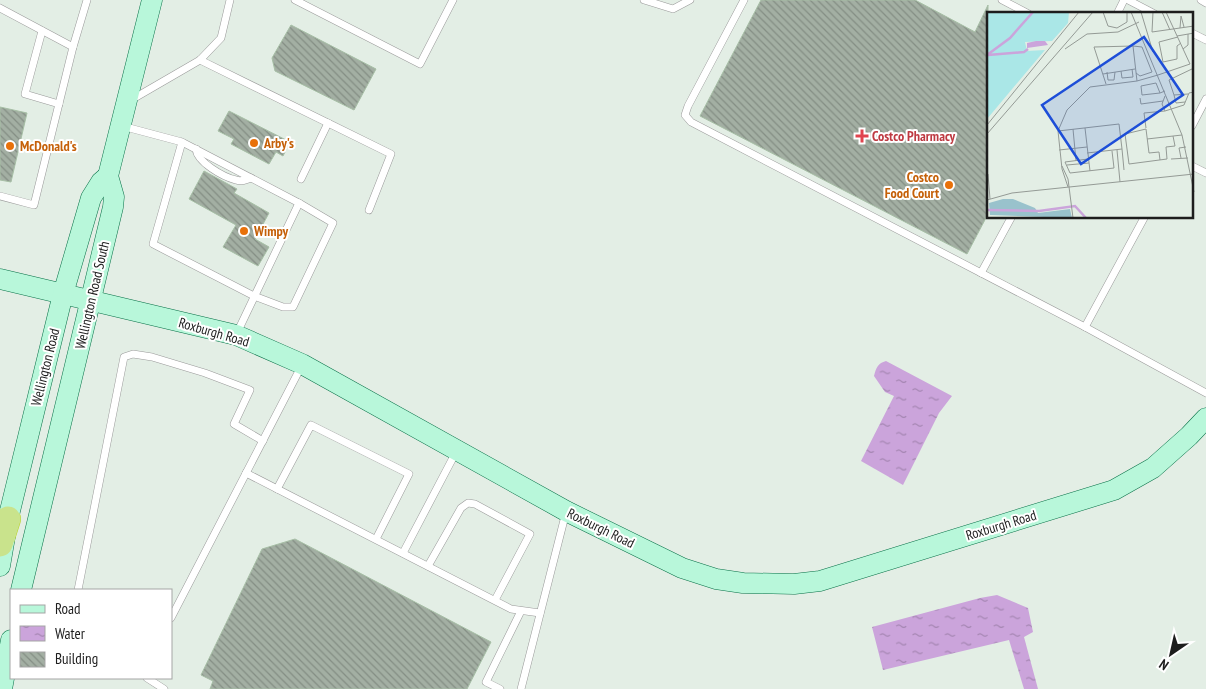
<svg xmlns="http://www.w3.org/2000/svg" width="1206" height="689" font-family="'PT Sans Narrow',sans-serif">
<defs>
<pattern id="water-ripples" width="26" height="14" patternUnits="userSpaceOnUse" patternTransform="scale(1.25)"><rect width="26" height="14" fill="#cba4db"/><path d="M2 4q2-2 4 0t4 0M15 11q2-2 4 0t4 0" fill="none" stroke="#a485b1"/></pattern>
<pattern id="building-back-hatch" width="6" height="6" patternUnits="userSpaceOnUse" patternTransform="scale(1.25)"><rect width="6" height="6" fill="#a3afa3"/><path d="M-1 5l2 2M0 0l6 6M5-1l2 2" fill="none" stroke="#848e84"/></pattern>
</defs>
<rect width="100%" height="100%" fill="#e3eee5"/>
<g fill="url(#water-ripples)">
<path d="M886,361L952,396L939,413L903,485L861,461L894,396L885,392L874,376C876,368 878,363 886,361Z"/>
<path d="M997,595L1028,608L1033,632L1024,637L1038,689H1024L1009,640L883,670L872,627L980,598Z"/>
</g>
<g fill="url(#building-back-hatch)" stroke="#a7bfa6">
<path d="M761,0H915L975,32L988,5V214L967,254L700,116Z"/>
<path d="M291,25L376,69L354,110L275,71L272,58Z"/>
<path d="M0,107L27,113L11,182L0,180Z"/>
<path d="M229,111L290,142L283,156L276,152L269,164L231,144L234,139L218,131Z"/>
<path d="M204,171L237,189L234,193L269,213L255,239L269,247L258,266L223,247L236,225L189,199Z"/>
<path d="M295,539L491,642L467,689H210L213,681L201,675L262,549Z"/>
</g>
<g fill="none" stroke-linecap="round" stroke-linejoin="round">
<g stroke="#9a9a9a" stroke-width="8">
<g id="lane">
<path d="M295,0L420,64L453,0"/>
<path d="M644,0L673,9L690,0"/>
<path d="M744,0L688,106L685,115L691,122L1085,327L1206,393"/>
<path d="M1002,0L1029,14"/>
<path d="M1128,0L1155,14"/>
<path d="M1201,0L1206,3"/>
<path d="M0,8L73,47L34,205L0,196"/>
<path d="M1117,14L1124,0"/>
<path d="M42,31L25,94L59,104"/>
<path d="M1192,33L1206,40"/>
<path d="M73,47L87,0"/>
<path d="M200,60L391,154L369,210"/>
<path d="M131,100L200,60L221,38L230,0"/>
<path d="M122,126L182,142L153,244L254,296L283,307H293L333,223L299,203L182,142"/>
<path d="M1192,126L1206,99"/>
<path d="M196,149C197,162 223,177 236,180C241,182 246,180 251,178"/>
<path d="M1192,166L1206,173"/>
<path d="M301,179L328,123"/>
<path d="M981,273L1011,218"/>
<path d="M1085,327L1144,218"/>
<path d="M237,333L299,203"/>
<path d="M246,473L511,609L540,613"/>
<path d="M277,489L311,425L409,474L376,539"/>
<path d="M403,553L456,452"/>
<path d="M428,566L461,508L468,503L475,504L530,534L495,600"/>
<path d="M78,590L124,357L133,354L152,357L205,373L250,390L234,424L263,441"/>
<path d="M171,618L302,365"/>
<path d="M147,678L164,689"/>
<path d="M500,689L486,682L521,611"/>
<path d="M521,689L566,512"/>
</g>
</g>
<g stroke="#087047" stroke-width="21">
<g id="secondary">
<path d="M0,279L236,335L302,364L566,511L682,568L716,579L743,583L794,584L820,581L1114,490L1153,468L1189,436L1206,418"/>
<path d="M0,566L8,519L63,294L91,198L101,182L108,176"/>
<path d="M21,590L113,207L114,197L108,176L152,0"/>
<path d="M2,689L11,640"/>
</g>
</g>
<g stroke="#b9d329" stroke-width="26">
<path id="highway" d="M0,544L8,519"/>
</g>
<use href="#lane" stroke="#fff" stroke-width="7"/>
<use href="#secondary" stroke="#b8f7da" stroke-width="20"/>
<use href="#highway" stroke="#c9e38c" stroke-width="25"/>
</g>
<path fill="#e0444e" stroke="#fff" stroke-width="2" d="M859.5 128.5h5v5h5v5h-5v5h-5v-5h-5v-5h5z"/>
<g fill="#e8710a" stroke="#fff" stroke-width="2">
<circle cx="254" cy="143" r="5"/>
<circle cx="10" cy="146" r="5"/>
<circle cx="949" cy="185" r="5"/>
<circle cx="244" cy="231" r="5"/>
</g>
<g text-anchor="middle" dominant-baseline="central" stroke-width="4" stroke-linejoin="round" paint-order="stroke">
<g font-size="14" font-weight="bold" fill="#be3a42" stroke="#fff" text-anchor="start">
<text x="872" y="136">Costco Pharmacy</text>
</g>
<g font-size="14" font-weight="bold" fill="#c56008" stroke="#fff" text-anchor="start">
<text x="264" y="143">Arby's</text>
<text x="20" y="146">McDonald's</text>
<text x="939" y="177" text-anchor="end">Costco<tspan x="939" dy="16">Food Court</tspan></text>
<text x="254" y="231">Wimpy</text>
</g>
<g font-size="14" fill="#1d1d1d" stroke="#fff">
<text transform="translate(92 295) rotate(-77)">Wellington Road South</text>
<text transform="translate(214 332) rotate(16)">Roxburgh Road</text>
<text transform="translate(45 367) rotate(-76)">Wellington Road</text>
<text transform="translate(1001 525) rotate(-17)">Roxburgh Road</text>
<text transform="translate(601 528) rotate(26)">Roxburgh Road</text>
</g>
</g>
<g transform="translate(987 12)">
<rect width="206" height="206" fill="#e3eee5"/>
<path d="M0,0H82L81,11L65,29L38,30L40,39L58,38L0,107Z" fill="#aae7e7"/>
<path d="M16,187H26L48,196L51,201L83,197L85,206L3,203L2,191Z" fill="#99c2cc"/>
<path d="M49,29H58L61,33L40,36V31Z" fill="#cba4db"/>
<path fill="none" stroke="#cba4db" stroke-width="2.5" d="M0,43L23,26L46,0M1,43L37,40L41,37M0,198L52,199L88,194L99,206"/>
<path fill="none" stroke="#949a95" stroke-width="1" d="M116,0L121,14L130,16L140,10V0M144,0L195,123L207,180M154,0L166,40M166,0L165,20L207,14M175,0L183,18M193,16L194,4L197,15M190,24L207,21M191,25L172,30L176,50L190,47V34L194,31M146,34L155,35L165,60L153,64L149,61M78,37L100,22L131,20L152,10M196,37L201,33V22M134,59L135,66L146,65L145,57M120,60L121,68H127L128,60M116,62L148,57M171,63L203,52L179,0M119,72L107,35L146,34L150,69M173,81L155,83L154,74L169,71L173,81L178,79M201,82L187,83L182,68L207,56M187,83L189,91L198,90M178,84L175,92L178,99L197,93L202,81L207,80M153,86L154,92L176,89M0,113L92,0M98,116L103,159M159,116L157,101L178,99M86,117L89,149M71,119L132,112L135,137M0,122L106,0M160,127L195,123M72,138L100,135M130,138L133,170M100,141L135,137L137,158M194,146L192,136L199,135M101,147L78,150L83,161L127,156L125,139M184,147L201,146M173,148L172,140L162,141L159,117L138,122L142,152L180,147L179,135L188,134L186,124M80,153L102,151M75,154L81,167L86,206M1,162L3,187M81,175L75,157L71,119L80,98L103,75L150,69L171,63M0,188L25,181L207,162"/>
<path fill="#1d4ed8" fill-opacity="0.15" stroke="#1d4ed8" stroke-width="2.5" d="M157,25L196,83L94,152L55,93Z"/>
<rect width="206" height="206" fill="none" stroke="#1d1d1d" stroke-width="2.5"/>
</g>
<rect x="10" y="589" width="162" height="90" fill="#ffffff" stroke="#a5a5a5"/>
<rect x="20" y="605" width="25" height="8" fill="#b8f7da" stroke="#a5a5a5"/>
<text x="55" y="614" font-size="15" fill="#1d1d1d">Road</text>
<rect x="20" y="626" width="25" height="15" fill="url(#water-ripples)" stroke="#a5a5a5"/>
<text x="55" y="639" font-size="15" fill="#1d1d1d">Water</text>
<rect x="20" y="652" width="25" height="15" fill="url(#building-back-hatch)" stroke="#a5a5a5"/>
<text x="55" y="664" font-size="15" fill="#1d1d1d">Building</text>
<g transform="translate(1171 654) rotate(214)" stroke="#ffffff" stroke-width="4" paint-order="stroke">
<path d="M0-4L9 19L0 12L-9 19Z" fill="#1d1d1d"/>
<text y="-8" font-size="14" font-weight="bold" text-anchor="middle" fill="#1d1d1d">N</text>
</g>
</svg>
